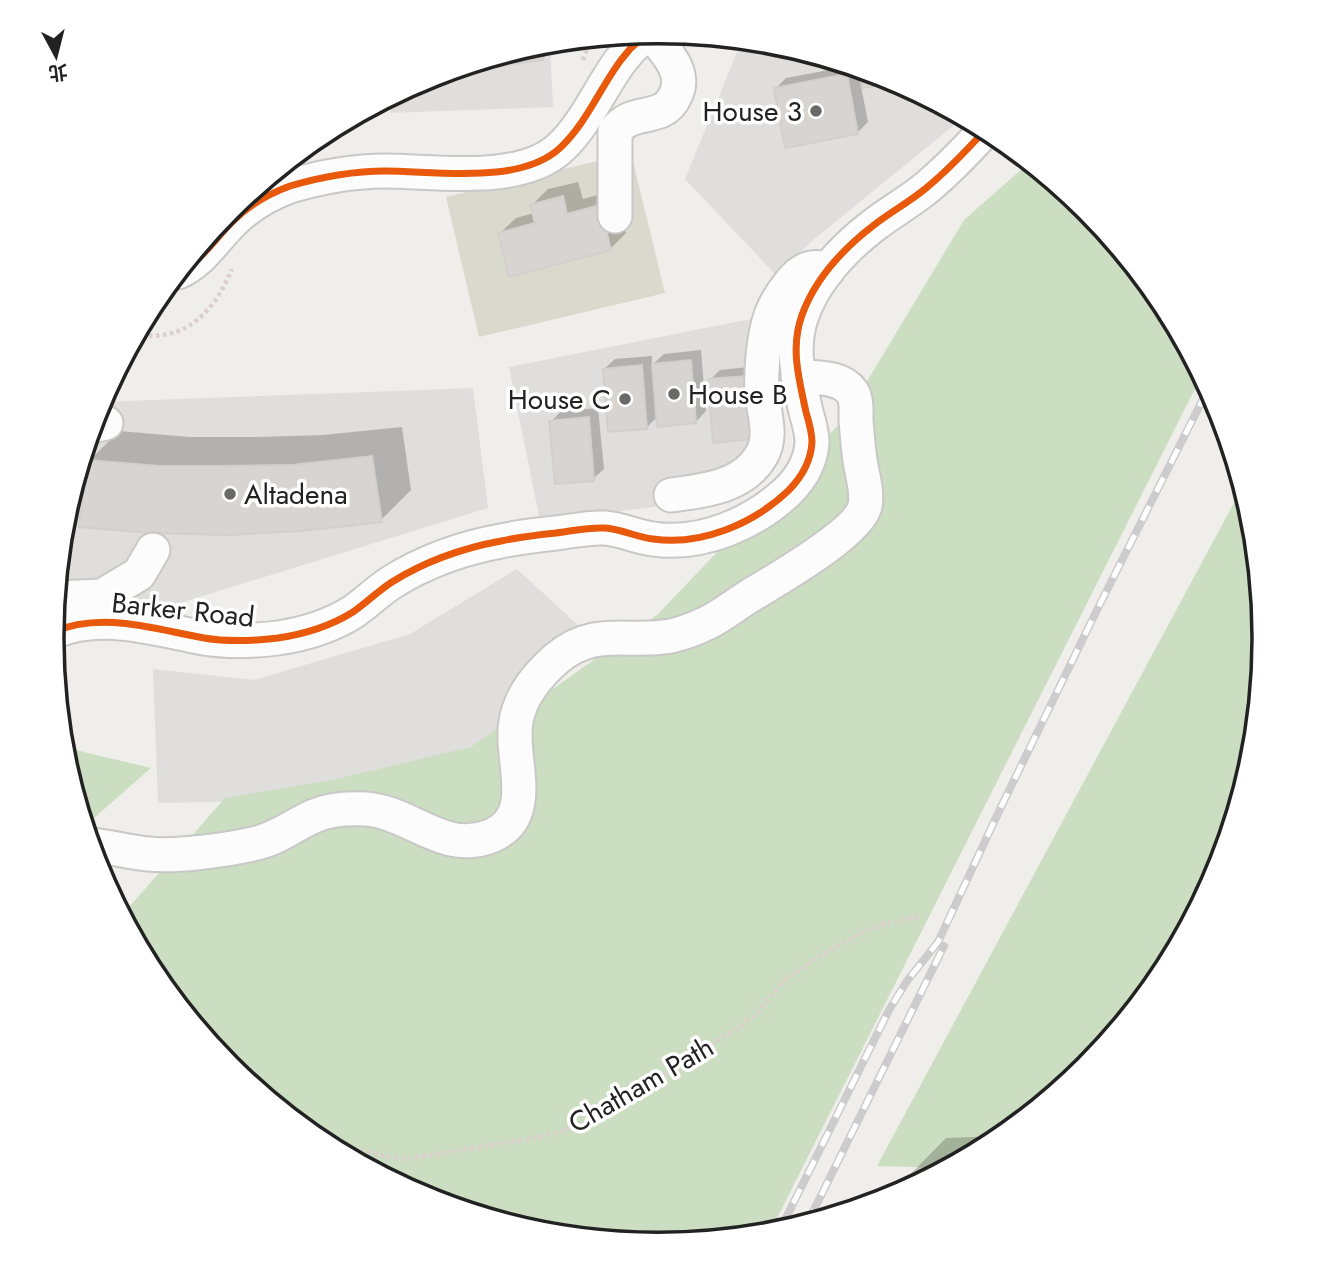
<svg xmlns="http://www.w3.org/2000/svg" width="1317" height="1276" font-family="Jost,'Noto Sans TC',sans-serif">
<rect width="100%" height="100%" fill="#f0eeeb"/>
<g fill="#dfdedc">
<path d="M742,40L777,43L891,78L964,117L812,241L776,275L685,179Z"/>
<path d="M550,42L553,107L390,113L389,97L427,78L541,43Z"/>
<path d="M756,318L765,444L726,498L540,521L509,367Z"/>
<path d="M473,388L488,508L167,607L65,613L54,616L64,519L100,402Z"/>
<path d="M517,569L581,628L493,762L437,798L158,803L153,669L254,680L410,634Z"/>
</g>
<path fill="#d9d9cd" d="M631,153L665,293L479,337L446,197Z"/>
<g fill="#cbdec1">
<path d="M1030,162L1088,209L1163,301L1202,375L769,1234L658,1244L540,1233L426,1198L321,1142L229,1067L154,975L122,915L225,798L332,780L471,747L657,615L845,418L964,220Z"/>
<path d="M1243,486L1253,520L1265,638L1253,757L1219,870L1163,975L1087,1067L995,1143L947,1168L877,1166Z"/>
<path d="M63,747L151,768L85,826L64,756Z"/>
</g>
<g fill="#0003">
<path d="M552,42L553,48L542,59L485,60L541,43Z"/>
<path d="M850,66L896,81L861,86L868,122L858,132L775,89L786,78Z"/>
<path d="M578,182L583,199L615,190L626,233L610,249L500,233L516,218L534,213L532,205L548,189Z"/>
<path d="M701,350L706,411L696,422L658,416L647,427L604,369L615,359L652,356V365L664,354Z"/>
<path d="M758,366L763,427L710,380L720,370Z"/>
<path d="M598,408L604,469L593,479L551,422L561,411Z"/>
<path d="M402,427L411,490L381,520L89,461L119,431L190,437H257L323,435Z"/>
<path d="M1003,1136L995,1143L885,1200L946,1138Z"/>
</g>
<g fill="#d7d4d2" stroke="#d3d0cc" stroke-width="2">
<path d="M541,43L543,60L484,68L483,60Z"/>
<path d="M859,68L891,78L899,82L862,88Z"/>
<path d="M847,74L858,134L785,148L774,88Z"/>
<path d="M563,196L567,214L600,205L611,250L509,277L498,233L535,223L530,205Z"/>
<path d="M691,360L696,423L657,427L652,364Z"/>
<path d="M642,365L647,429L608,432L603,369Z"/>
<path d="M748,376L753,439L713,443L708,379Z"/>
<path d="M589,417L594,481L555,484L549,421Z"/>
<path d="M372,456L382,522L301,531L228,535L150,533L79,527L87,460L159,466H225L292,465Z"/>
<path d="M895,1186H914L890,1198L881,1201Z"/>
</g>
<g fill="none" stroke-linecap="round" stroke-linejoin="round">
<g stroke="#c9c8c7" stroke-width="37">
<g id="minor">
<path d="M615,216V131C629,114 641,118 660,111C667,108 672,103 675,96C688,72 664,50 650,32"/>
<path d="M178,272C201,262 214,240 232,222C249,205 268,194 290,186C321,177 353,171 385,171C436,171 520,185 560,148C586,124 600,88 621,60L630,49L648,33"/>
<path d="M92,426L106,423"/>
<path d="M671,495C703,491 743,487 761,456C773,437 764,414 762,393C761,381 762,368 763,356C766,325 771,306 791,282C801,270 812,264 828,270"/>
<path d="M56,598L102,596L139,574L153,550"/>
<path d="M53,632C102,611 154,629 204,638C228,642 253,641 278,638C305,634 329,627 353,612C366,603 378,591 392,582C424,562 463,548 501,541C519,537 537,535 556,533C572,531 589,527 605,528C621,529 636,537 653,539C701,546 753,524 788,491C801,478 811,461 812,442C812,432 809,422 806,412C799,379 790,348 802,315C815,279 844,248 874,225C891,212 909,202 925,189C947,171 967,150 986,129"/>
<path d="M91,845C110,847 129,852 148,854C177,857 227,850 257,843C278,838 294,825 314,816C330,809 348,808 365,809C412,812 442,855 491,836C539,816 509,759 516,721C521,695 537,676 556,659C595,626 627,644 671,636C684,633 697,628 709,622C723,615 735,605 748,597C774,581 858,534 865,506C868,491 862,475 860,460C858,447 857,433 856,420C856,412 857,399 852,392C841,376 815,378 798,376"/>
</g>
</g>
<g stroke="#dccecd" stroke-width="4.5" stroke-dasharray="3.5 3.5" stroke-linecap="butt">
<path d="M583,60L591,38"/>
<path d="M135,337C146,335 158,337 168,334C201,327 220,298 232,269"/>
<path d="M326,1144C354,1145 379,1158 406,1159L540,1137L575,1127L605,1112L738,1028L756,1014L784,980L835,947L872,928L905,919L922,917"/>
</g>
<use href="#minor" stroke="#fdfcfc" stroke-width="33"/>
<g stroke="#ccc" stroke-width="8">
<g id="rail">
<path d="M807,1224L944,946"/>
<path d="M779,1232L889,1010L907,981L938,942L1001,807L1095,614L1209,387"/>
</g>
</g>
<use href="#rail" stroke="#fff" stroke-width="5" stroke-dasharray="16" stroke-linecap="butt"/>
<g stroke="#fff" stroke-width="11">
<g id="cycleway">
<path d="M178,272C201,262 214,240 232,222C249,205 268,194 290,186C321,177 353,171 385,171C436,171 520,185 560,148C586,124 600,88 621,60L630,49L648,33"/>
<path d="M53,632C102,611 154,629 204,638C228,642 253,641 278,638C305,634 329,627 353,612C366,603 378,591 392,582C424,562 463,548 501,541C519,537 537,535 556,533C572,531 589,527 605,528C621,529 636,537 653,539C701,546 753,524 788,491C801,478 811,461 812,442C812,432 809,422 806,412C799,379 790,348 802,315C815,279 844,248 874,225C891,212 909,202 925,189C947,171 967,150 986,129"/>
</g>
</g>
<use href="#cycleway" stroke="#e8590c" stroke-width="7"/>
</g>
<g fill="#6a6968" stroke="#fff" stroke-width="2.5">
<circle cx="816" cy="111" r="7"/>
<circle cx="674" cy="394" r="7"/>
<circle cx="625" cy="399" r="7"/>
<circle cx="230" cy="494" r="7"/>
</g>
<g text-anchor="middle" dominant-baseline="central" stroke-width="7" stroke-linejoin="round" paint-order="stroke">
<g font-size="28" fill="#222" stroke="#fff" text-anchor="end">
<text x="802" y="111">House 3</text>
<text x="688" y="394" text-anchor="start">House B</text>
<text x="611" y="399">House C</text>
<text x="244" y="494" text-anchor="start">Altadena</text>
</g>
<g font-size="28" fill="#222" stroke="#fff">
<text transform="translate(183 610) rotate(6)">Barker Road</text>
<text transform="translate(641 1085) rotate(-30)">Chatham Path</text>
</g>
</g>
<path d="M0 0H1317V1276H0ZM64 638a594 594 0 1 1 1188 0a594 594 0 1 1-1188 0Z" fill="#fff" fill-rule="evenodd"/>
<path fill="none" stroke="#222" stroke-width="3.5" d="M64 638a594 594 0 1 1 1188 0a594 594 0 1 1-1188 0Z"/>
<g transform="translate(56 56) rotate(173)" stroke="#ffffff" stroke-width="5" paint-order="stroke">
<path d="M0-5L12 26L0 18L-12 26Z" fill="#222222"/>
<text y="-10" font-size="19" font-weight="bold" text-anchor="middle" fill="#222222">北</text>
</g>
</svg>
